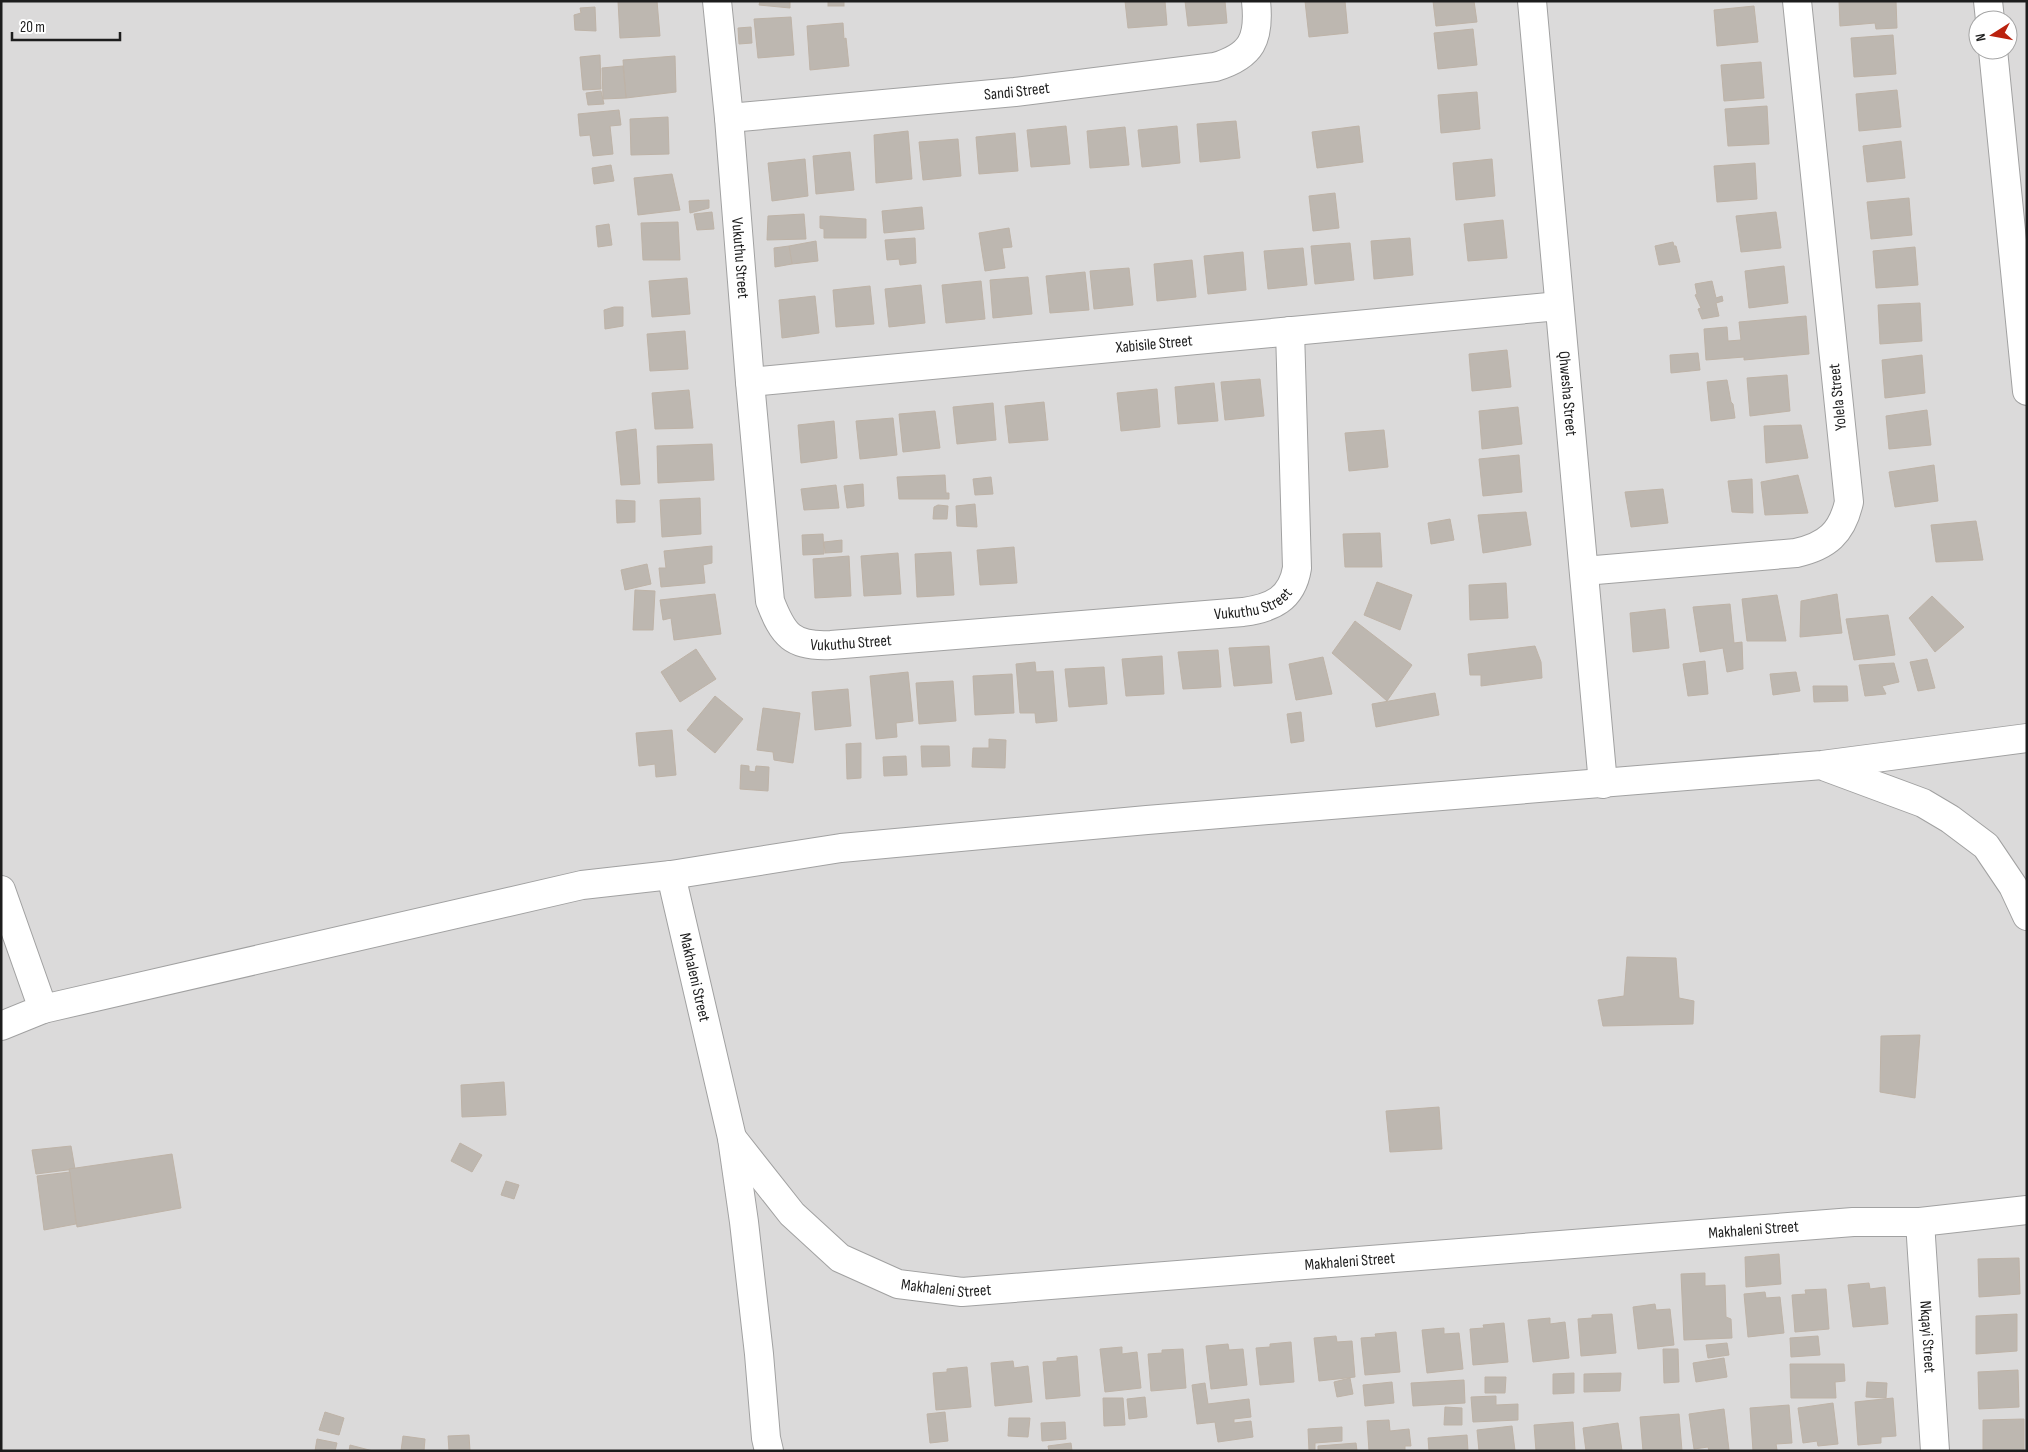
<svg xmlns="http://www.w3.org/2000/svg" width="2028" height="1452" font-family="'Sofia Sans Condensed',sans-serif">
<rect width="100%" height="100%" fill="#edebe3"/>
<path fill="#dbdada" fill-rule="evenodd" d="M1,1H2027V1451H1ZM1978,20H2008V50H1978Z"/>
<g fill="#bdb7b0" stroke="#beb3a7">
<path d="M618,1H657L660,36L620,38Z"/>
<path d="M760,1H790V8L759,5Z"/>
<rect x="828" y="1" width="16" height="5"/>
<path d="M1125,1H1165L1167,25L1128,28Z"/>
<path d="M1185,1H1225L1227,23L1188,26Z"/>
<path d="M1305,1H1345L1348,33L1309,37Z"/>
<path d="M1433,1H1474L1477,22L1436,26Z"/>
<path d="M1839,1H1896L1897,28L1876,29L1875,23L1840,26Z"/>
<path d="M1754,6L1758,42L1717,46L1714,10Z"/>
<path d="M595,7L596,31L575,30L574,15L581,13L580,8Z"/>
<path d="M791,17L794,55L758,58L754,19Z"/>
<path d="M843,23L844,39L846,38L849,66L810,70L807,26Z"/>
<path d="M751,27L752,43L739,44L738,28Z"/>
<path d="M1473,29L1477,65L1438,69L1434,33Z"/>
<path d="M1893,35L1896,74L1854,77L1851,38Z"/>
<path d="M600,55L601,89L583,90L580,57Z"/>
<path d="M675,56L676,92L626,98L623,60Z"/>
<path d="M1761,62L1764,98L1724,101L1721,65Z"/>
<path d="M623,66L626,98L603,99L602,68Z"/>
<path d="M1897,90L1901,127L1859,131L1856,94Z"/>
<path d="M601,91L604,104L588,105L586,93Z"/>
<path d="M1477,92L1480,129L1441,133L1438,95Z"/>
<path d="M1767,106L1769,144L1728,146L1725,109Z"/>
<path d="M619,110L621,125L610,126L613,154L593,156L590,135L580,136L578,114Z"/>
<path d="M668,117L669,154L631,155L630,119Z"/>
<path d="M1236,121L1240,158L1200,162L1197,124Z"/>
<path d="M1066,126L1070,164L1031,167L1027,130Z"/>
<path d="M1177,126L1180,163L1142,167L1138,130Z"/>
<path d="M1359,126L1363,162L1317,168L1312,132Z"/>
<path d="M1125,127L1129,165L1090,168L1087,131Z"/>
<path d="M908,131L912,179L876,183L874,135Z"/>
<path d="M1015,133L1018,171L979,174L976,137Z"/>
<path d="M958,139L961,176L923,180L919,142Z"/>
<path d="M1901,141L1905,178L1867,182L1863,146Z"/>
<path d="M850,152L854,190L816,194L813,156Z"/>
<path d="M805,159L808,196L772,201L768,163Z"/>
<path d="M1492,159L1495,196L1456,200L1453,163Z"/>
<path d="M1755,163L1757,199L1717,202L1714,166Z"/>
<path d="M611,165L614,181L594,184L592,168Z"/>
<path d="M672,174L680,210L638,215L634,178Z"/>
<path d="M1335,193L1339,228L1313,231L1309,196Z"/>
<path d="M1909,198L1912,235L1871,239L1867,202Z"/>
<path d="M709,200V208L690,213L689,201Z"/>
<path d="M922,207L924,229L884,233L882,211Z"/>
<path d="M712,212L714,229L697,230L694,214Z"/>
<path d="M1776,212L1781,248L1741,252L1736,216Z"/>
<path d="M804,214L806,239L767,240L768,216Z"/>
<path d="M820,216L866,219V238H824V229L820,228Z"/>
<path d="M1503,220L1507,258L1468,261L1464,224Z"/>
<path d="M678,222L680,260H643L641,223Z"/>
<path d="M609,224L612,245L598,247L596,226Z"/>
<path d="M1009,228L1012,247L1002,248L1005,268L985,271L979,233Z"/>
<path d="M915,238L916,263L900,265L899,259L887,260L885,240Z"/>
<path d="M1410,238L1413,275L1374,279L1371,241Z"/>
<path d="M816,241L818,261L792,264L789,246Z"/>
<path d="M1673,242L1674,246H1676L1680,262L1659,265L1655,246Z"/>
<path d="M1350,243L1354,280L1315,284L1311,246Z"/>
<path d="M789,246L792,264L775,267L774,248Z"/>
<path d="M1915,247L1918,285L1876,288L1873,251Z"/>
<path d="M1303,248L1307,285L1268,289L1264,251Z"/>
<path d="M1243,252L1246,290L1208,294L1204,256Z"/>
<path d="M1192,260L1196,297L1157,301L1154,264Z"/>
<path d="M1784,266L1788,303L1749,308L1745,271Z"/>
<path d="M1129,268L1133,305L1094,309L1090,271Z"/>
<path d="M1085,272L1089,310L1050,313L1046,276Z"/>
<path d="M1028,277L1032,314L993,318L990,280Z"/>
<path d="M687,278L690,314L652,317L649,281Z"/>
<path d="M981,281L985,319L946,323L942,285Z"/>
<path d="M1712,281L1716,298L1722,296L1723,301L1716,303L1719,316L1702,319L1698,309L1701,308L1695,295L1697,294L1695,284Z"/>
<path d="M921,285L925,323L889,327L885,289Z"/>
<path d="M870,286L874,324L836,327L833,290Z"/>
<path d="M815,296L819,333L782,338L779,300Z"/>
<path d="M1920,303L1922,341L1880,344L1878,305Z"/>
<path d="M614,307H623V326L605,329L604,310Z"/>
<path d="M1806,316L1809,354L1744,360V357L1706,360L1704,329L1727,327L1728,341L1741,340L1739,322Z"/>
<path d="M685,331L688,369L650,371L647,334Z"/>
<path d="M1507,350L1511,387L1472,391L1469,354Z"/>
<path d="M1698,353L1700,370L1671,373L1670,355Z"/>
<path d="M1922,355L1925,393L1885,398L1882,360Z"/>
<path d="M1787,375L1790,411L1750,416L1747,378Z"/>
<path d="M1260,379L1264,416L1225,420L1221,382Z"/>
<path d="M1727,380L1731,402L1733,404L1735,418L1711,421L1707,382Z"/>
<path d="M1214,383L1218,421L1178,424L1175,387Z"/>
<path d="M1157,389L1160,427L1121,431L1117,393Z"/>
<path d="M689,390L693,428L655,429L652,393Z"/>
<path d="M1044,402L1048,440L1009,443L1005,406Z"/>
<path d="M993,403L996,440L957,444L953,407Z"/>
<path d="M1518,407L1522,444L1482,449L1479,411Z"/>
<path d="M1927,410L1931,445L1889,449L1886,416Z"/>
<path d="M935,411L940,448L903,452L899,414Z"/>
<path d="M893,418L897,455L860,459L856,421Z"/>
<path d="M834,421L837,458L801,463L798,425Z"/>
<path d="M1801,425L1808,458L1766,463L1764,426Z"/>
<path d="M636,429L640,484L621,485L616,432Z"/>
<path d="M1384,430L1388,467L1349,471L1345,433Z"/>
<path d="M712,444L714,480L658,483L657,446Z"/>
<path d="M1519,455L1522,492L1483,496L1479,459Z"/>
<path d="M1934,465L1938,501L1895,507L1889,472Z"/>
<path d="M945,475L946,493H949V499H899L897,477Z"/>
<path d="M1798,475L1808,513L1765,515L1761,482Z"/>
<path d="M991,477L993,494L975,495L973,479Z"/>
<path d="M1752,479L1753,513L1732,512L1728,481Z"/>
<path d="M863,484L864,506L847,508L844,486Z"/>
<path d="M836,485L839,508L804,510L801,489Z"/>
<path d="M1663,489L1668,523L1631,527L1625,492Z"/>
<path d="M700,498L701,534L662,537L660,500Z"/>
<path d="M616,500L635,501V522L617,523Z"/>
<path d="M975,504L977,527L957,526L956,506Z"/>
<path d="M938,505L948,506L947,519H933L934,507Z"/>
<path d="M1526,512L1531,545L1483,553L1478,515Z"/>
<path d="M1450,519L1454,540L1431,544L1428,523Z"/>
<path d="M1976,521L1983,560L1936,562L1931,525Z"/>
<path d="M1380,533L1382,567H1345L1343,534Z"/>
<path d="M823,534L824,554L803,555L802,535Z"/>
<path d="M842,540V552L825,553L824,542Z"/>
<path d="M712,546V563L703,565L705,583L661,587L659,568H666L664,551Z"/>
<path d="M1014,547L1017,583L980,585L977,550Z"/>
<path d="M951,552L954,595L917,597L915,554Z"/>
<path d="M898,553L901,594L864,596L861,556Z"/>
<path d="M849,556L851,596L815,598L813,559Z"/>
<path d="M647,564L651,584L625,590L621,570Z"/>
<path d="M1377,582L1412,595L1400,630L1364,615Z"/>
<path d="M1506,583L1508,618L1470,620L1469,585Z"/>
<path d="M635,590L655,591L653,630H633Z"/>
<path d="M715,594L721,634L674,640L671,618L663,620L660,600Z"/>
<path d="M1837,594L1842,633L1800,637L1801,601Z"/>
<path d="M1777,595L1786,641H1747L1742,599Z"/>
<path d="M1932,596L1964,627L1935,652L1909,618Z"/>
<path d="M1730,604L1734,643L1742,642L1743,669L1727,672L1723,648L1700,652L1693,607Z"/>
<path d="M1665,609L1669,648L1633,652L1630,613Z"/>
<path d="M1888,615L1895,655L1854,660L1846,619Z"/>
<path d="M1355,621L1412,665L1387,701L1332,653Z"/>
<path d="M1269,646L1272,683L1234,686L1229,648Z"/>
<path d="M1535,646L1541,662L1542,678L1481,686V675H1470L1468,654Z"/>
<path d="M696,649L716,679L680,702L661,672Z"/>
<path d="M1218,650L1221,687L1183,689L1178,652Z"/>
<path d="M1162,656L1164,694L1126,696L1122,659Z"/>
<path d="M1323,657L1332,694L1296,700L1289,664Z"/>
<path d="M1927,659L1935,688L1918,691L1910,662Z"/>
<path d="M1705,661L1708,694L1688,696L1683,664Z"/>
<path d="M1035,662L1036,672L1053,671L1057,721L1036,723L1035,713H1020L1016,664Z"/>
<path d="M1894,663L1899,682L1882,686L1886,694L1865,696L1859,665Z"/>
<path d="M1104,667L1107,704L1069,707L1065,669Z"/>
<path d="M908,672L913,721L896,723L897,737L876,739L870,676Z"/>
<path d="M1796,672L1800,691L1773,695L1770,674Z"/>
<path d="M1012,674L1014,713L975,715L973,676Z"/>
<path d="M953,681L956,721L919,724L916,683Z"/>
<path d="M1813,686H1847L1848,701L1814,702Z"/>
<path d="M848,689L851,726L815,730L812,692Z"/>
<path d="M1435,693L1439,715L1376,727L1372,704Z"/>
<path d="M715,696L743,719L715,753L687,730Z"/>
<path d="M763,708L800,713L793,763L774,760L773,752L757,750Z"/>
<path d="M1301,712L1304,741L1291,743L1287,714Z"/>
<path d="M672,730L676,775L656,777L655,764L639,766L636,733Z"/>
<path d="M989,739L1006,740L1005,768L972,767L973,748H989Z"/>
<path d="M861,743V778L847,779L846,744Z"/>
<path d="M921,746H949L950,766L922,767Z"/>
<path d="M906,756L907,775L884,776L883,757Z"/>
<path d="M741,765L749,766V771L755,772L756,766L769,767L768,791L740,789Z"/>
<path d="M1627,957L1676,958L1679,998L1694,1001L1693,1024L1603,1026L1598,1000L1624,996Z"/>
<path d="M1920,1035L1915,1098L1880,1092L1881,1036Z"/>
<path d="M504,1082L506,1115L462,1117L461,1085Z"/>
<path d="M1439,1107L1442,1149L1390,1152L1386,1111Z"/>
<path d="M460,1143L482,1155L472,1172L451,1161Z"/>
<path d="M71,1146L75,1169L36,1174L32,1150Z"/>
<path d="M172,1154L181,1208L77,1227L69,1169Z"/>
<path d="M70,1172L76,1224L44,1230L37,1176Z"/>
<path d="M506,1181L519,1185L514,1199L501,1195Z"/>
<path d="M1779,1254L1781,1284L1746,1287L1745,1257Z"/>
<path d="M2019,1258L2020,1294L1979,1297L1978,1259Z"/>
<path d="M1705,1273V1286L1725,1285L1726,1317L1731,1319L1732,1338L1684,1340L1681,1274Z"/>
<path d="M1869,1283L1870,1289L1885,1287L1888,1324L1853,1327L1848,1285Z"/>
<path d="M1826,1289L1829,1329L1795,1332L1792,1295L1806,1294L1805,1290Z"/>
<path d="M1765,1292L1766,1298L1780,1297L1784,1333L1748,1337L1744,1294Z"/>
<path d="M1655,1304L1656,1310L1670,1309L1674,1345L1638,1349L1633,1307Z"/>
<path d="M1612,1314L1616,1353L1581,1356L1578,1319L1592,1318V1315Z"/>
<path d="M2017,1314V1351L1976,1354V1316Z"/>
<path d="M1550,1318V1324L1565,1322L1569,1358L1533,1362L1528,1320Z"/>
<path d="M1504,1323L1508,1362L1473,1365L1470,1329L1484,1328L1483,1325Z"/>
<path d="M1444,1328V1334L1459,1333L1463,1369L1427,1373L1422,1330Z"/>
<path d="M1396,1332L1400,1372L1365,1375L1361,1338L1376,1337L1375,1334Z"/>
<path d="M1336,1336L1337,1342L1352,1341L1355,1377L1319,1381L1314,1338Z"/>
<path d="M1818,1336L1820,1355L1791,1357L1790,1338Z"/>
<path d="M1291,1342L1294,1382L1260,1385L1256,1348L1270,1347V1344Z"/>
<path d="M1727,1343L1729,1355L1708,1358L1706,1345Z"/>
<path d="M1228,1344L1229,1350L1243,1349L1247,1385L1211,1389L1206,1346Z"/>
<path d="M1122,1347V1354L1137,1352L1141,1388L1105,1392L1100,1349Z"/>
<path d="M1183,1349L1186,1388L1151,1391L1148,1354L1162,1353V1350Z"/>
<path d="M1663,1349H1678L1679,1382L1664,1383Z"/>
<path d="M1077,1356L1080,1396L1046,1399L1043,1362L1057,1361V1358Z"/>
<path d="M1724,1358L1727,1377L1696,1382L1693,1363Z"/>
<path d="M1013,1361L1014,1368L1028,1366L1032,1402L995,1406L991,1363Z"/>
<path d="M1790,1364H1844L1845,1381L1835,1382L1836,1398H1791Z"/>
<path d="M967,1367L971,1407L936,1410L933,1373L947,1372V1369Z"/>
<path d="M2018,1370L2019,1407L1979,1409L1978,1372Z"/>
<path d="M1574,1373V1393L1553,1394V1374Z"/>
<path d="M1621,1373L1620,1391L1584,1392V1374Z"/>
<path d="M1485,1377H1506L1505,1393H1485Z"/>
<path d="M1350,1378L1353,1394L1337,1397L1334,1382Z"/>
<path d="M1464,1380L1465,1403L1413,1406L1411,1383Z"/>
<path d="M1392,1382L1394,1403L1365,1406L1363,1385Z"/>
<path d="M1867,1382L1887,1383L1886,1398L1866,1397Z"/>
<path d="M1205,1383L1208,1404L1249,1399L1251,1417L1234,1419V1423L1251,1421L1253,1437L1218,1442L1215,1422L1197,1424L1192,1385Z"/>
<path d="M1496,1396V1405L1518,1404V1420L1473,1422L1471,1397Z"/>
<path d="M1145,1397L1147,1417L1129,1419L1127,1399Z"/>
<path d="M1103,1398H1123L1125,1425L1104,1426Z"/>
<path d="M1893,1398L1896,1436L1881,1437V1443L1858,1445L1855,1402Z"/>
<path d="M1833,1403L1838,1444L1818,1446L1817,1441L1803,1443L1798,1408Z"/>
<path d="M1789,1405L1792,1443L1776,1444L1777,1450L1753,1451L1750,1408Z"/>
<path d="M1445,1407L1462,1408V1425H1444Z"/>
<path d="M1724,1409L1729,1450L1709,1451L1708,1447L1694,1449L1689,1414Z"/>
<path d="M325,1412L344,1418L339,1435L319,1430Z"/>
<path d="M945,1412L948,1441L930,1443L927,1414Z"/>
<path d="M1679,1414L1682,1451H1643L1640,1417Z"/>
<path d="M1009,1418H1030L1028,1437L1008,1436Z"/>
<path d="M2024,1419V1451H1983V1420Z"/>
<path d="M1389,1420L1390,1431L1409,1429L1411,1446H1405V1451H1369L1367,1421Z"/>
<path d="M1065,1422L1066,1439L1042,1441L1041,1423Z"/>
<path d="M1573,1422L1575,1451H1536L1534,1425Z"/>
<path d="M1618,1423L1622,1451H1586L1583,1428Z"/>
<path d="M1512,1426L1515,1451H1479L1477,1430Z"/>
<path d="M1342,1427V1441L1315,1443V1451H1309L1308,1429Z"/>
<path d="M469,1435L470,1451H449L448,1436Z"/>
<path d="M1467,1435L1468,1451H1429L1428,1438Z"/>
<path d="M403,1436L425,1439L424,1451H401Z"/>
<path d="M317,1439L337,1443L335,1451H315Z"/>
<path d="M1071,1443L1072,1451H1049L1048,1446Z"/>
<path d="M1356,1443L1357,1451H1318V1446Z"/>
<path d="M350,1445L373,1451H349Z"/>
</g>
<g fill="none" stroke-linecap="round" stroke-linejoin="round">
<g stroke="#a1a1a1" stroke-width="30">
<g id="minor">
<path id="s1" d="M717,1L729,118L750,382L770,601C783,635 792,647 831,645L1243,612C1272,608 1292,599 1297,568L1290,331"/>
<path id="s2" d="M1532,1L1603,784"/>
<path d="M1988,1L1990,20"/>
<path d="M1993,50L2027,391"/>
<path id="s3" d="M729,118L1015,92L1215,67C1252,56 1260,39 1256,1"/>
<path id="s4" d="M750,382L1559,306"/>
<path d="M1584,571L1796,553C1827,546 1842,533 1849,502L1797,1"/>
<path d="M1826,767L1923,803L1950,819L1986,846L2013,886L2027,916"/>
<path id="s5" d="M671,875L732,1138L744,1222L759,1354L766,1438L769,1451"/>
<path d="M43,1009L582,885L671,875L841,848L1147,820L1822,765L2027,738"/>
<path id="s6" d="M732,1138L792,1214L840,1258L898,1284L962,1292L1853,1222H1920L2027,1210"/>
<path id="s7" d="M1920,1222L1935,1451"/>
</g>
</g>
<g stroke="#a1a1a1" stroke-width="30">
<path id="tertiary" d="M1,890L43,1009L1,1026"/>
</g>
<use href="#minor" stroke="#fff" stroke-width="28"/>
<use href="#tertiary" stroke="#fff" stroke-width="28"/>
</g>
<g text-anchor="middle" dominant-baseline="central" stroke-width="4" stroke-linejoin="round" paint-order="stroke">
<g font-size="16" fill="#1d1d1d" stroke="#fff">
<text stroke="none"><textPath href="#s3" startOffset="289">Sandi Street</textPath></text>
<text stroke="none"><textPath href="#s1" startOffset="258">Vukuthu Street</textPath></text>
<text stroke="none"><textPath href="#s4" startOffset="406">Xabisile Street</textPath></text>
<text stroke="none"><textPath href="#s2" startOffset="394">Qhwesha Street</textPath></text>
<text transform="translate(1838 397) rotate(-96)">Yolela Street</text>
<text stroke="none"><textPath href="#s1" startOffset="1111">Vukuthu Street</textPath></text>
<text stroke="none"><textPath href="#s1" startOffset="706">Vukuthu Street</textPath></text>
<text stroke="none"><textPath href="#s5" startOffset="105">Makhaleni Street</textPath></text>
<text stroke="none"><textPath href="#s6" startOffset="1084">Makhaleni Street</textPath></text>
<text stroke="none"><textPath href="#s6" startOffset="679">Makhaleni Street</textPath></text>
<text stroke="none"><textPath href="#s6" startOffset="274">Makhaleni Street</textPath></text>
<text stroke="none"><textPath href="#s7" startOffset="115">Nkqayi Street</textPath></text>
</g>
</g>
<rect width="2028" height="1452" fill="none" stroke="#1d1d1d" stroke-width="5"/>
<g transform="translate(1993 35) rotate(259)"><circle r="24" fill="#ffffff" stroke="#a5a5a5"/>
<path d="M0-4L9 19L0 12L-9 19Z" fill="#ba220f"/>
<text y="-8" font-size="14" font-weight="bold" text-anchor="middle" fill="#1d1d1d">N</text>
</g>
<path d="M12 32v8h108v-8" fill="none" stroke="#1d1d1d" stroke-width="2.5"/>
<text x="20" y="32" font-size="15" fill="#1d1d1d" stroke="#ffffff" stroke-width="4" paint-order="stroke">20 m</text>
</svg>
